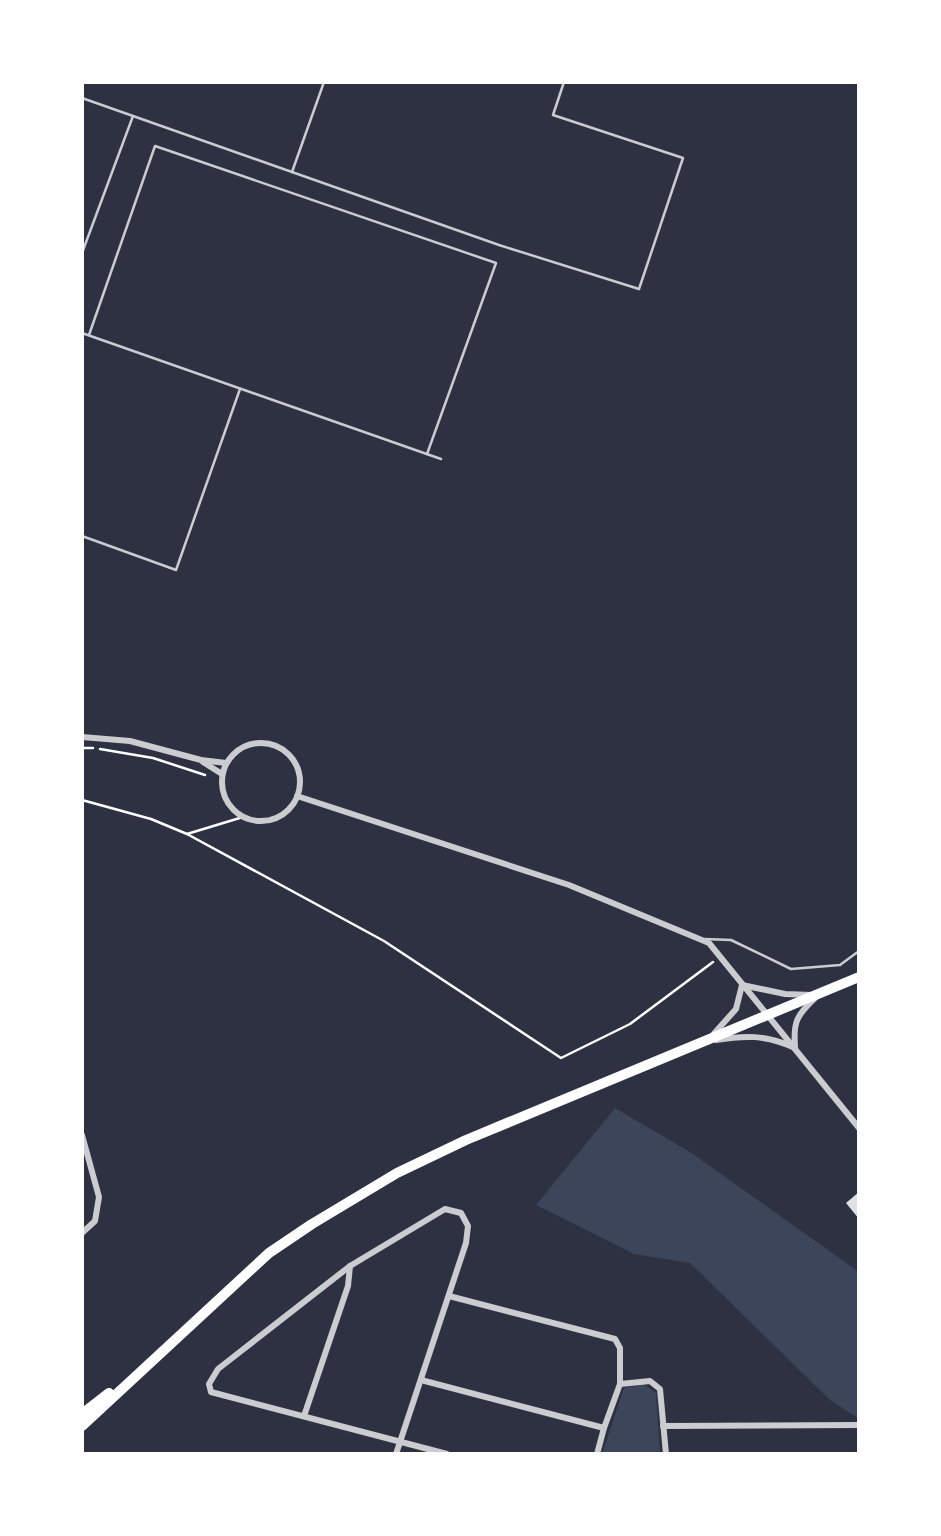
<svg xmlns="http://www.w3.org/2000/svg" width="941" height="1536" font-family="'Alegreya Sans',sans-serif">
<rect width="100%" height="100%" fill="#2d3142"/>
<g fill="#3c4559">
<path d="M615,1108L690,1152L859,1272V1419L829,1399L690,1263L634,1254L536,1205Z"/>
<path d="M644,1384L656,1393L660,1454H602L624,1388Z"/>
</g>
<path fill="#e0e0e3" d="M859,1192V1219L846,1203Z"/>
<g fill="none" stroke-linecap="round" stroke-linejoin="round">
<g stroke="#fff" stroke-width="2.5">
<path d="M82,748H93"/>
<path d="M100,749L153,758L205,775"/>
<path d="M82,800L151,819L187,834L243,817"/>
<path d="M187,834L384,941L561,1058L630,1024L713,962"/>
</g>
<g stroke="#caccd0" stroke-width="2.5">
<path d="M82,98L499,245L639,289L683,158L553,115L564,82"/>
<path d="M292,172L324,82"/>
<path d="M82,253L133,116"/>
<path d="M82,333L441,459"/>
<path d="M89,335L155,146L496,263L427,454"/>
<path d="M82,536L176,570L240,389"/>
<path d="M705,939L731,940L791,969L840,965L859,951"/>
</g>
<g stroke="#caccd0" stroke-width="6">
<path d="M82,737L130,741L201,760L226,763"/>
<circle cx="261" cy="782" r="39"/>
<path d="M203,762L222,774"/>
<path d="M297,796L569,885L709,943L859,1128"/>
<path d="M711,1037L736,1009L742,985L785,994L812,995"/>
<path d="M716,1040C746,1035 765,1035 793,1047"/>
<path d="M795,1046C793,1022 797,1015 815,998"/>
<path d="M82,1135L99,1197L95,1221L82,1233"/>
<path d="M449,1296L615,1339L620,1348V1384"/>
<path d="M421,1380L604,1428"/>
<path d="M304,1416L348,1286L350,1266"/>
<path d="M663,1426L859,1425"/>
<path d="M396,1454L400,1442L466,1243L468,1226L461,1213L445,1209L350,1266L218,1369L209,1384L211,1392L447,1454"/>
<path d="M597,1454L604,1428L620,1384L650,1381L660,1389L666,1454"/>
</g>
<g stroke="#fff" stroke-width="10">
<path d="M82,1414L109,1393"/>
<path d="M82,1426L269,1253L312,1224L397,1173L466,1140L859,977"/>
</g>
</g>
<rect width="941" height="1536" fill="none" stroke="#ffffff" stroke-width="168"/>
</svg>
